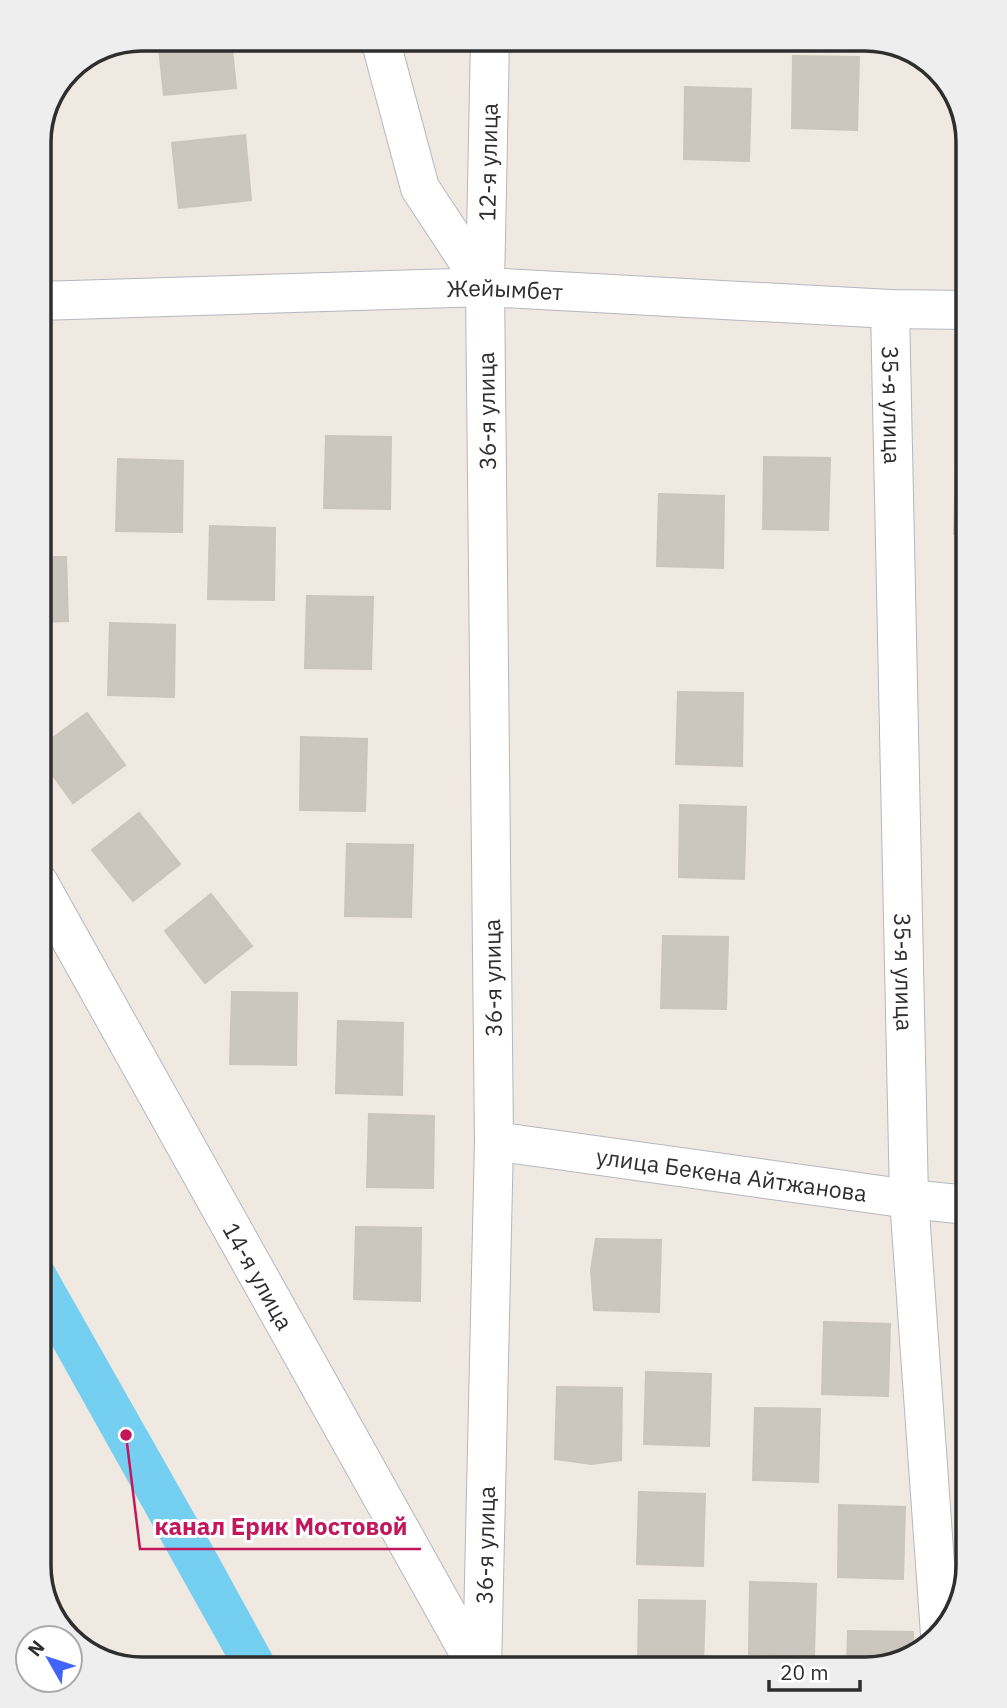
<svg xmlns="http://www.w3.org/2000/svg" width="1007" height="1708" font-family="'IBM Plex Sans',sans-serif">
<rect width="100%" height="100%" fill="#efe9e1"/>
<path fill="#75cff0" d="M39,1240L213,1547L280,1669H233L39,1322Z"/>
<g fill="#cbc7bf" stroke="#cbc5ba" stroke-width="2">
<path d="M158,39H231L236,88L164,95Z"/>
<path d="M793,56L859,57L857,130L792,128Z"/>
<path d="M685,87L751,89L749,161L684,159Z"/>
<path d="M245,135L251,200L179,208L172,143Z"/>
<path d="M326,436L391,437L390,509L324,508Z"/>
<path d="M764,457L830,458L828,530L763,529Z"/>
<path d="M118,459L183,461L182,532L116,531Z"/>
<path d="M956,463H968V535L954,534Z"/>
<path d="M659,494L724,496L723,568L657,566Z"/>
<path d="M210,526L275,528L274,600L208,599Z"/>
<path d="M39,557H66L68,621L39,622Z"/>
<path d="M307,596L373,597L371,669L305,668Z"/>
<path d="M110,623L175,625L174,697L108,695Z"/>
<path d="M678,692L743,693L742,766L676,764Z"/>
<path d="M961,701H968V773H959Z"/>
<path d="M87,713L125,765L73,803L39,756V748Z"/>
<path d="M301,737L367,739L365,811L300,810Z"/>
<path d="M680,805L746,807L744,879L679,877Z"/>
<path d="M139,813L180,864L133,901L92,850Z"/>
<path d="M347,844L413,845L411,917L345,916Z"/>
<path d="M211,894L252,946L205,983L165,931Z"/>
<path d="M663,936L728,937L726,1009L661,1008Z"/>
<path d="M232,992L297,993L296,1065L230,1064Z"/>
<path d="M338,1021L403,1023L402,1095L336,1093Z"/>
<path d="M369,1114L434,1116L433,1188L367,1187Z"/>
<path d="M356,1227L421,1228L420,1301L354,1299Z"/>
<path d="M596,1239L661,1240L659,1312L594,1310L591,1270Z"/>
<path d="M824,1322L890,1324L888,1396L822,1394Z"/>
<path d="M646,1372L711,1374L709,1446L644,1444Z"/>
<path d="M557,1387L622,1388L621,1460L591,1464L555,1459Z"/>
<path d="M755,1408L820,1409L818,1482L753,1480Z"/>
<path d="M639,1492L705,1494L703,1566L637,1564Z"/>
<path d="M839,1505L905,1507L903,1579L838,1577Z"/>
<path d="M750,1582L816,1584L814,1656L749,1654Z"/>
<path d="M639,1600L705,1601L703,1669H638Z"/>
<path d="M848,1631L913,1632V1657L866,1670L847,1669Z"/>
</g>
<g fill="none" stroke-linecap="round" stroke-linejoin="round">
<g stroke="#b4b7c1" stroke-width="40">
<g id="minor">
<path d="M380,39L420,188L485,287"/>
<path id="s1" d="M39,301L485,287L890,309L968,310"/>
<path id="s2" d="M890,309L909,1199L940,1634"/>
<path id="s3" d="M39,883L478,1669"/>
<path id="s4" d="M494,1141L909,1199L968,1205"/>
<path id="s5" d="M482,1669L494,1141L485,287L490,39"/>
</g>
</g>
<use href="#minor" stroke="#fff" stroke-width="38"/>
</g>
<g text-anchor="middle" dominant-baseline="central" stroke-width="6" stroke-linejoin="round" paint-order="stroke">
<g font-size="23" fill="#2e2e2e" stroke="#fff">
<text stroke="none"><textPath href="#s5" startOffset="1507">12-я улица</textPath></text>
<text stroke="none"><textPath href="#s1" startOffset="466">Жейымбет</textPath></text>
<text stroke="none"><textPath href="#s2" startOffset="96">35-я улица</textPath></text>
<text transform="translate(486 411) rotate(-91)">36-я улица</text>
<text stroke="none"><textPath href="#s2" startOffset="663">35-я улица</textPath></text>
<text transform="translate(492 978) rotate(-91)">36-я улица</text>
<text stroke="none"><textPath href="#s4" startOffset="240">улица Бекена Айтжанова</textPath></text>
<text stroke="none"><textPath href="#s3" startOffset="450">14-я улица</textPath></text>
<text stroke="none"><textPath href="#s5" startOffset="124">36-я улица</textPath></text>
</g>
</g>
<path d="M0 0H1007V1708H0ZM142 51H865A91 91 0 0 1 956 142V1566A91 91 0 0 1 865 1657H142A91 91 0 0 1 51 1566V142A91 91 0 0 1 142 51Z" fill="#eee" fill-rule="evenodd"/>
<path fill="none" stroke="#2e2e2e" stroke-width="3.5" d="M142 51H865A91 91 0 0 1 956 142V1566A91 91 0 0 1 865 1657H142A91 91 0 0 1 51 1566V142A91 91 0 0 1 142 51Z"/>
<path fill="none" stroke="#c2185b" stroke-width="2.5" d="M126 1435L140 1549H421"/>
<circle fill="#c2185b" stroke="#fff" stroke-width="2.5" cx="126" cy="1435" r="7"/>
<g font-size="24" text-anchor="middle" font-weight="bold" fill="#c2185b" stroke="#fff" stroke-width="6" stroke-linejoin="round" paint-order="stroke">
<text x="281" y="1535">канал Ерик Мостовой</text>
</g>
<g transform="translate(49 1659) rotate(309)"><circle r="33" fill="#ffffff" stroke="#ababab" stroke-width="2"/>
<path d="M0-5L12 26L0 18L-12 26Z" fill="#4264fb"/>
<text y="-10" font-size="19" font-weight="bold" text-anchor="middle" fill="#2e2e2e">N</text>
</g>
<path d="M769 1680v10h91v-10" fill="none" stroke="#2e2e2e" stroke-width="3.5"/>
<text x="780" y="1680" font-size="21" fill="#2e2e2e" stroke="#ffffff" stroke-width="5" paint-order="stroke">20 m</text>
</svg>
